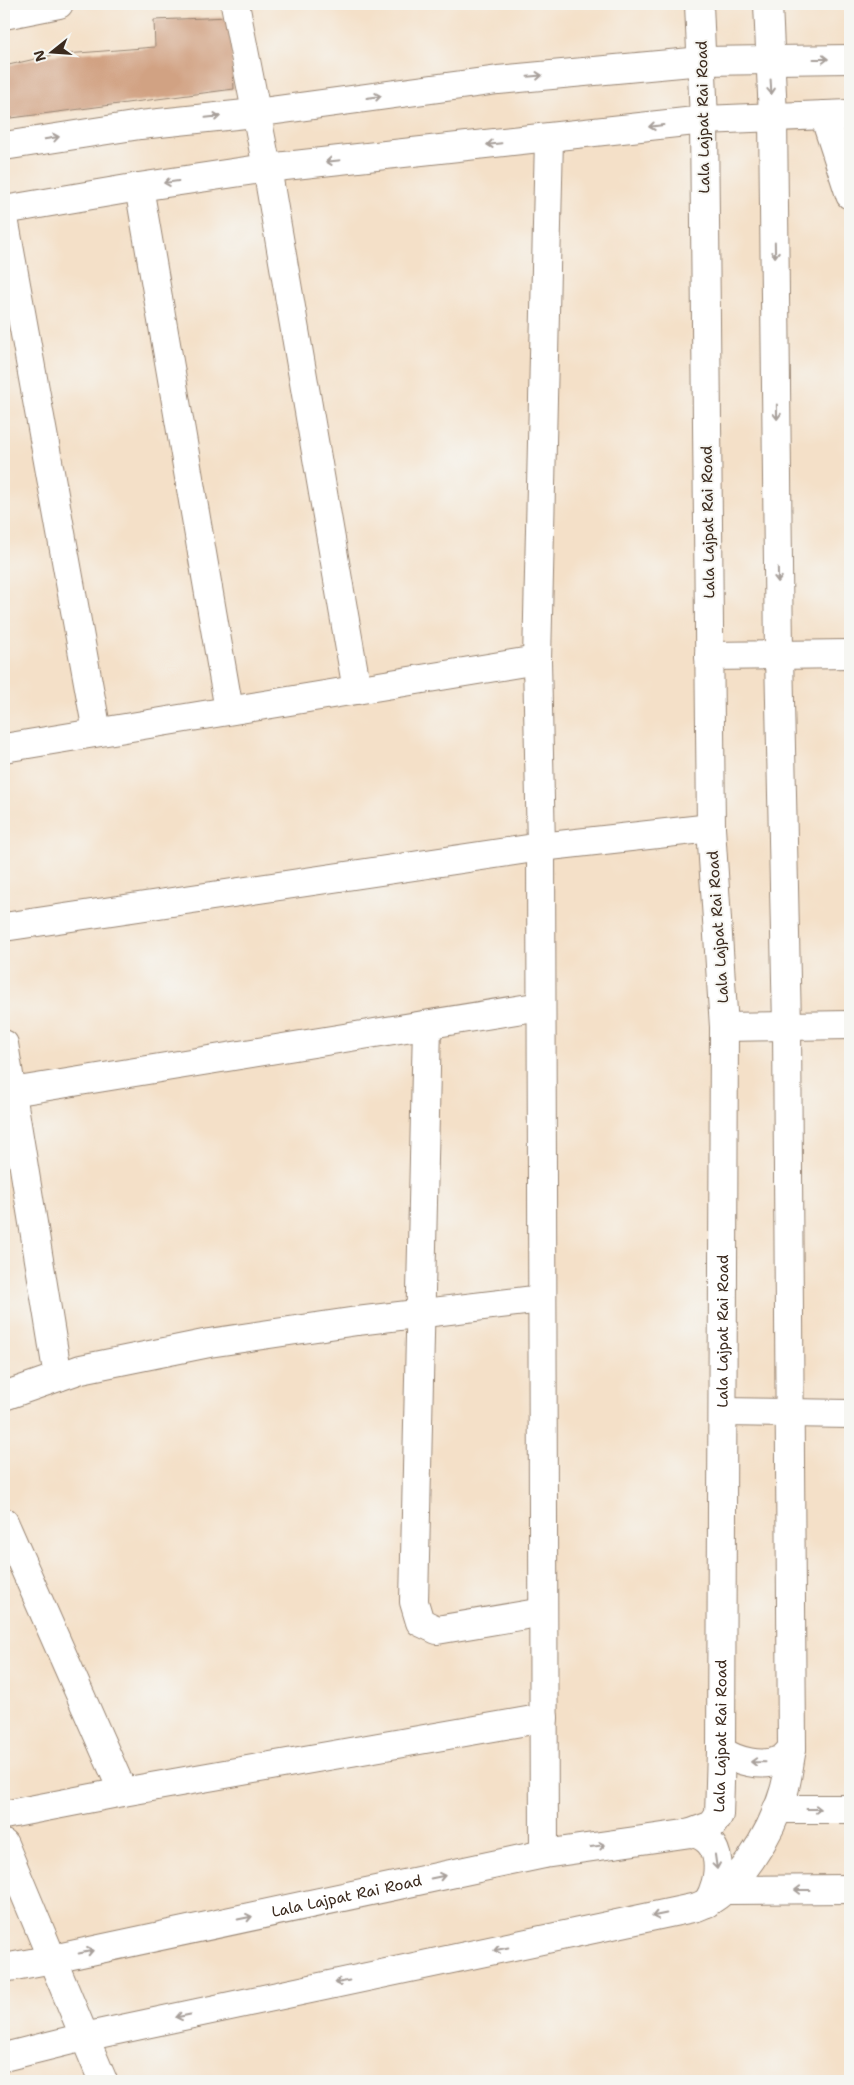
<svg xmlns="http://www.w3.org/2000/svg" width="854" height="2085" font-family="'Shantell Sans',sans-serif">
<rect width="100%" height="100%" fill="#f6f6f2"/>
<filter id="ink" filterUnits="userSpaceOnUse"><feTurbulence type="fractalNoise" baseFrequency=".02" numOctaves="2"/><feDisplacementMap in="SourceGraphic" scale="10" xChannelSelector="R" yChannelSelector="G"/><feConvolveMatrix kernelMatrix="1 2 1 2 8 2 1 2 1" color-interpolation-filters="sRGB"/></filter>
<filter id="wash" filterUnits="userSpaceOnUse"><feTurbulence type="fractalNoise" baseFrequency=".0096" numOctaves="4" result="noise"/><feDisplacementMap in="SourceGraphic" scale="20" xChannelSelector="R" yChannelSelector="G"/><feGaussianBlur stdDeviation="1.12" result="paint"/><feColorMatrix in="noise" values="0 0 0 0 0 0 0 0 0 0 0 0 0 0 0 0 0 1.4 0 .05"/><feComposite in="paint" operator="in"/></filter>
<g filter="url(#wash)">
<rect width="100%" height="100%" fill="#f4e0c8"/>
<g id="blocks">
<path fill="#d1a283" d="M230,17L234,89L4,119V66L53,55L155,47L154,20Z"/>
</g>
</g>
<g filter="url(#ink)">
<use href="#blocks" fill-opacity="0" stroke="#988573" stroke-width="1"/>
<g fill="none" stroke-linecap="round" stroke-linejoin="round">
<g stroke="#988573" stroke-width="30">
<g id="minor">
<path d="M235,4L267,168L357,690"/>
<path d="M4,15L59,4"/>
<path d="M824,115L850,195"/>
<path d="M4,146L140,125L255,113L498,80L702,61L850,59"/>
<path d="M139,187L229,710"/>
<path d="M4,210L139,187L267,168L704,120L850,114"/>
<path d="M4,218L97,732"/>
<path d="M709,656L850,654"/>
<path d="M4,748L537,660"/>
<path d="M4,927L541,847L711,828"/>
<path d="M427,1025L414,1602L420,1622L437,1630L543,1612"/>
<path d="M724,1027L850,1025"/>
<path d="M4,1044L58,1377"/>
<path d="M12,1092L541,1006"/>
<path d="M4,1396L81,1369L209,1343L357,1321L542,1299"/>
<path d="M724,1412L850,1414"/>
<path d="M4,1522L123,1792"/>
<path d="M721,1751C737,1761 761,1768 780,1760C784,1758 788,1753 792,1749"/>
<path d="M777,1809H850"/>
<path d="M4,1815L123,1792L544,1718"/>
<path d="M691,1833C725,1838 722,1880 707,1903"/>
<path d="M4,1844L103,2081"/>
<path d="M544,1854L541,847L537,660L549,138"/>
<path d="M726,1890L850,1889"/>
<path id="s1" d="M4,1968L53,1959L544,1854L691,1833L712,1825L719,1815L721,1751L724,1027L711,828L704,120L699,4"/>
<path d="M4,2057L84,2037L697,1907C738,1892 772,1832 784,1791C788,1778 789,1763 792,1749L787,1026L779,655L773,117L768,4"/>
</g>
</g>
<use href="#minor" stroke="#fff" stroke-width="28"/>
</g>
<defs><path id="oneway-shaft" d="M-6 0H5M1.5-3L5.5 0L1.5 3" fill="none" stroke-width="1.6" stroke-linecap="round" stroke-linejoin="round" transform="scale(1.25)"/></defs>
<g stroke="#a79f9a">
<use href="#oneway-shaft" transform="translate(821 59)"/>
<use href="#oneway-shaft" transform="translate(535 76) rotate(-5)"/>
<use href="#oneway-shaft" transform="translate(771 87) rotate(87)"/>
<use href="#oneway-shaft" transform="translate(374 97) rotate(-8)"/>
<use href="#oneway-shaft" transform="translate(213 117) rotate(-6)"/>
<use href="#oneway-shaft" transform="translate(656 126) rotate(173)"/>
<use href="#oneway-shaft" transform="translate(52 138) rotate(-9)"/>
<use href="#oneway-shaft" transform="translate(494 144) rotate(174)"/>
<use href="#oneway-shaft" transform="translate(333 161) rotate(174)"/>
<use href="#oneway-shaft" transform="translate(171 182) rotate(172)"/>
<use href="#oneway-shaft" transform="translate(775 250) rotate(89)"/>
<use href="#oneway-shaft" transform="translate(777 412) rotate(89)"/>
<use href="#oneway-shaft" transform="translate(778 575) rotate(89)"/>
<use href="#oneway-shaft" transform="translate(758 1762) rotate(-179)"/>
<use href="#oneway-shaft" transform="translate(814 1809)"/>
<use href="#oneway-shaft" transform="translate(598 1846) rotate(-8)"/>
<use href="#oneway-shaft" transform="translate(716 1862) rotate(82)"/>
<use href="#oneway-shaft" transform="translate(438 1877) rotate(-12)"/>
<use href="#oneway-shaft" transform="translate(802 1890) rotate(180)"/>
<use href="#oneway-shaft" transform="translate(659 1915) rotate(168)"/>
<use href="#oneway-shaft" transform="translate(245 1918) rotate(-12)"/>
<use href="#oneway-shaft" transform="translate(501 1949) rotate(168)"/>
<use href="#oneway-shaft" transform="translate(86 1952) rotate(-12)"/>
<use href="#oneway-shaft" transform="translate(342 1982) rotate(168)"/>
<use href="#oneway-shaft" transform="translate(183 2016) rotate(168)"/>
</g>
</g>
<g text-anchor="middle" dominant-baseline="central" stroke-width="4" stroke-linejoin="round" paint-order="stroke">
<g font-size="15" fill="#3b2a1e" stroke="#f6f6f2">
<text transform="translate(703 117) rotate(-91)">Lala Lajpat Rai Road</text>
<text transform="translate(708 522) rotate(-91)">Lala Lajpat Rai Road</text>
<text transform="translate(718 927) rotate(-94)">Lala Lajpat Rai Road</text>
<text stroke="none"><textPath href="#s1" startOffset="1219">Lala Lajpat Rai Road</textPath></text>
<text stroke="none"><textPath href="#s1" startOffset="814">Lala Lajpat Rai Road</textPath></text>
<text stroke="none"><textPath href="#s1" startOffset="350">Lala Lajpat Rai Road</textPath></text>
</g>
</g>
<rect width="854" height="2085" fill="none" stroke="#f6f6f2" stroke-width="20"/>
<g transform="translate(52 52) rotate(253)" stroke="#f6f6f2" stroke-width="4" paint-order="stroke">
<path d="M0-4L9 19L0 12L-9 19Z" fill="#3b2a1e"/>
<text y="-8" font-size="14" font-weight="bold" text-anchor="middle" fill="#3b2a1e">N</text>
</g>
</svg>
